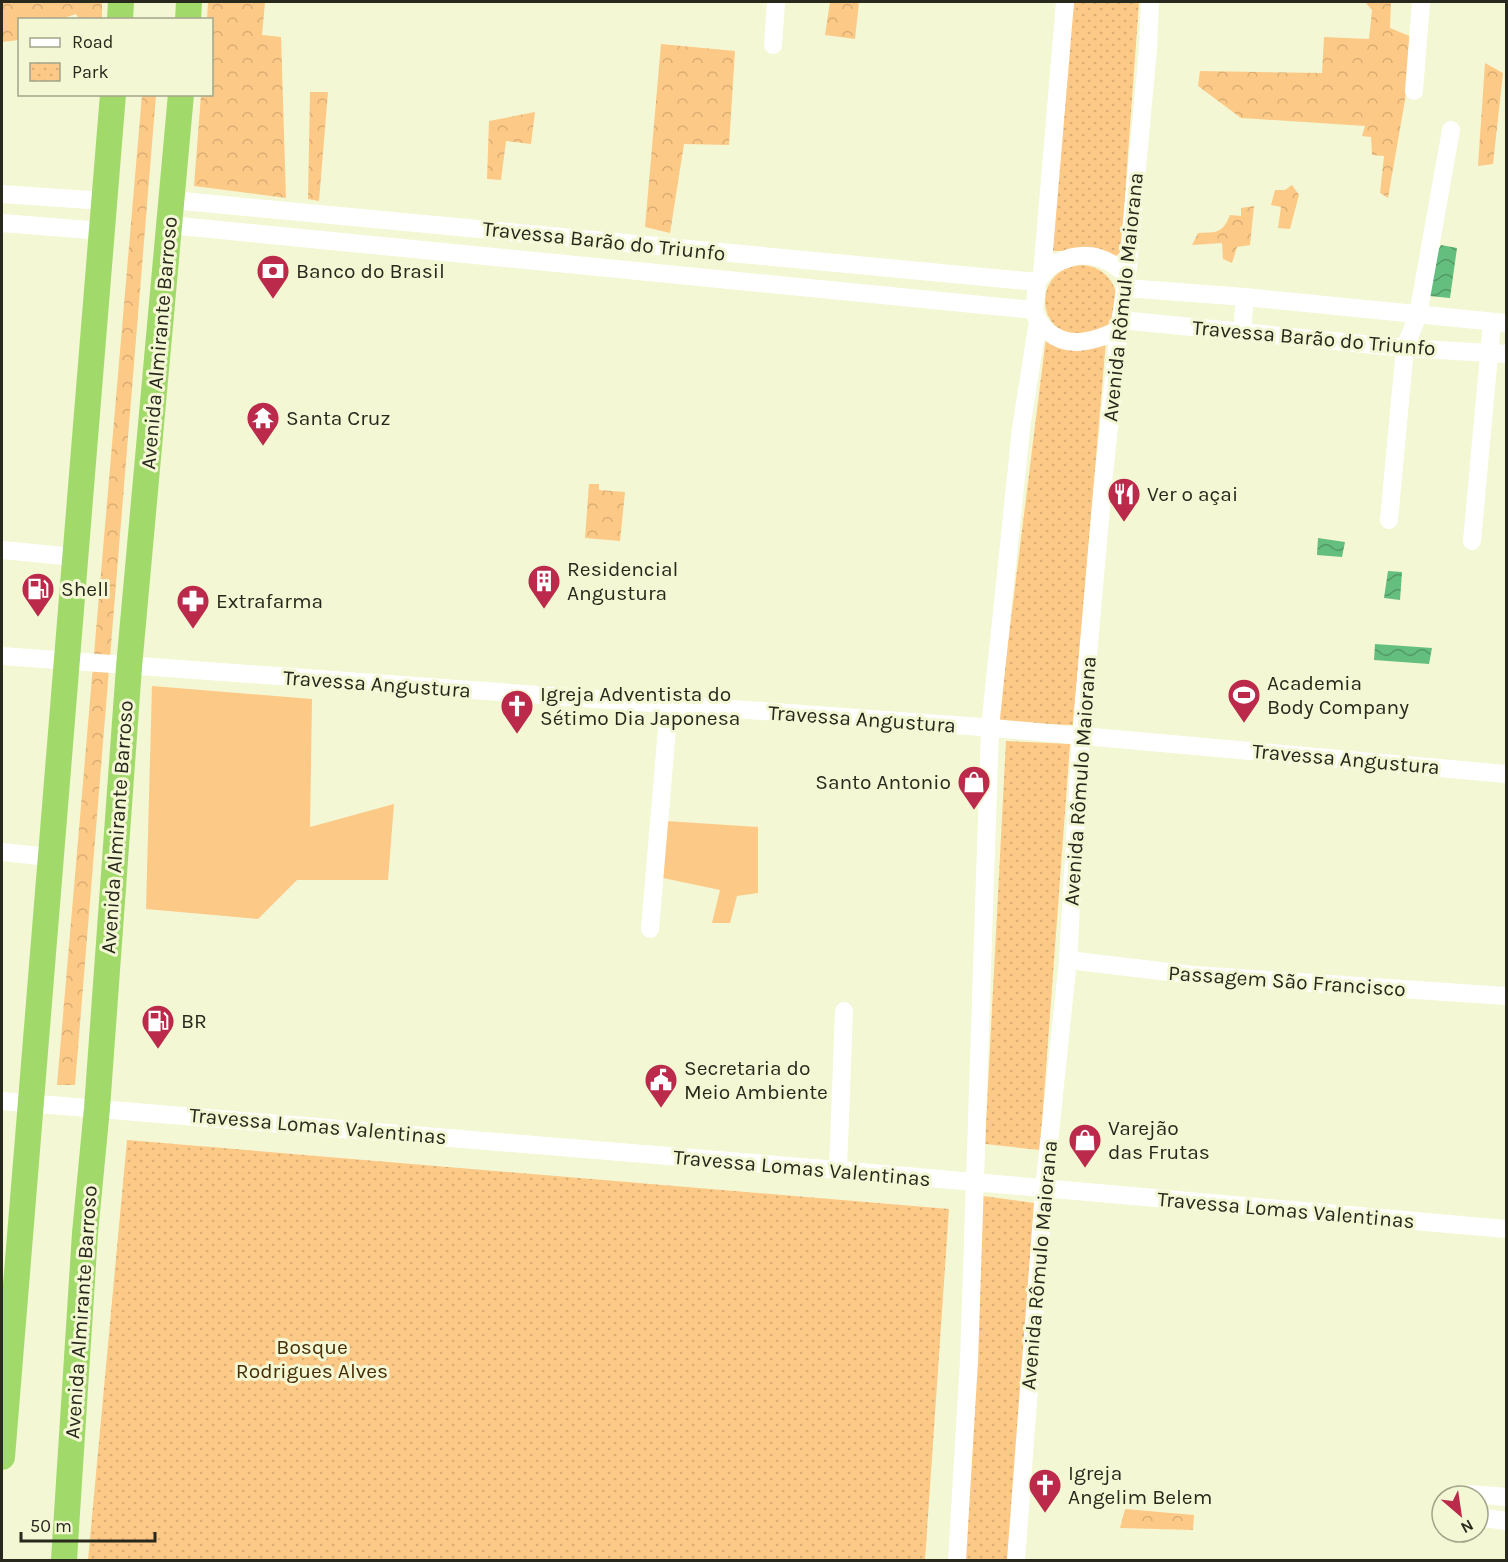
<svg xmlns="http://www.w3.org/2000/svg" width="1508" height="1562" font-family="Karla,sans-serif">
<defs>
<pattern id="forest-crowns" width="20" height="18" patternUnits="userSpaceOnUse" patternTransform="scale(1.5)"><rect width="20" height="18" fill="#fdc987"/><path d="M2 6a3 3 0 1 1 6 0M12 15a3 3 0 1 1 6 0" fill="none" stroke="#d9ad74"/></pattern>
<pattern id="park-dots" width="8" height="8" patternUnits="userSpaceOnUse" patternTransform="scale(1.5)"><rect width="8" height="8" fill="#fdc987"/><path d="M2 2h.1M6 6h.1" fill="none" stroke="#d9ad74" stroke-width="1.8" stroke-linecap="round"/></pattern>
<pattern id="water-waves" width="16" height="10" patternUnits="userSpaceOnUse" patternTransform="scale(1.5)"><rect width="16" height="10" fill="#64be7d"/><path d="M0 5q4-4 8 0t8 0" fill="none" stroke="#529a66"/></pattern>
</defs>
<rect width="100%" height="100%" fill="#f3f7d4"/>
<g fill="#fdc987">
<path d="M152,686L312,699L310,827L394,804L388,880H297L258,919L146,909Z"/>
<path d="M666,821L758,827V893L737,896L730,923H712L720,890L663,878Z"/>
</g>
<g fill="url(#forest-crowns)">
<path d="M2,2H102V19H79L76,14L61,19L20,20L19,40L2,42Z"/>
<path d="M208,2H265L262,35L281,37L286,198L194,186L201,95L212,94V20L207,19Z"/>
<path d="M830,2H859L855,39L825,35Z"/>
<path d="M1365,2H1391L1390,28L1412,37L1405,100L1388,198L1380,193L1384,156L1372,155L1371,137L1362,136L1365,126L1241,118L1198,86L1200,71L1322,73L1324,37L1369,39L1372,10Z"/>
<path d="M661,44L735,51L729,145L684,144L670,233L645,227Z"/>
<path d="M1485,63L1503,73L1493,164L1478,166Z"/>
<path d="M310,92H328L319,201L308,199Z"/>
<path d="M142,95H156L75,1085H57Z"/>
<path d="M535,112L531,144L506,141L501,180L487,179L489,121Z"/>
<path d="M1292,185L1299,195L1290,229L1278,228L1281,207L1271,205L1275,190H1285Z"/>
<path d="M1254,206L1250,245L1237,247L1232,263L1223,259L1222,243L1192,245L1198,233C1217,232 1222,234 1230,215L1241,216V208Z"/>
<path d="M589,484H599V490L625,492L620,541L585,538Z"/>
<path d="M1125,1509L1194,1515L1193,1530L1120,1528Z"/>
</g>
<g fill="url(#park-dots)">
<path d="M1074,2H1139L1121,251L1116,256L1078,251H1051L1067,67Z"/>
<circle cx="1081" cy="301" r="36"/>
<path d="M1046,338L1106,341L1073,725L998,723Z"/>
<path d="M1006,741L1070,744L1040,1150L985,1144Z"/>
<path d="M127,1140L949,1209L925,1560H88Z"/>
<path d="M983,1196L1034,1203L1037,1209L1011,1560H964Z"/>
</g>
<g fill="url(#water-waves)">
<path d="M1441,245L1457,248L1450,298L1429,296L1435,256Z"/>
<path d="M1318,538L1345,542L1342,557L1317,555Z"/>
<path d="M1388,571L1402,572L1400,600L1384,598Z"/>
<path d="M1375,644L1432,648L1429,664L1374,660Z"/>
</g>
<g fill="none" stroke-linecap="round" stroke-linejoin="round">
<g stroke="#fff" stroke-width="18">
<path d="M773,45L776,2"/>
<path d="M1414,91L1421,2"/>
<path d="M2,194L104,201"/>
<path d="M172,200L1037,282"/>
<path d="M2,223L102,231"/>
<path d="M169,225L1034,310"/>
<path d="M1042,274L1065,2"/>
<path d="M1126,288L1245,297L1506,323"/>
<path d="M1121,320L1405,348L1506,354"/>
<path d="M1119,330C1105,336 1091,342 1075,342C1058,342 1037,328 1034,310C1034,306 1035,301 1036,297C1036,288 1036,281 1042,275C1049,265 1061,260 1073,257C1095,252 1112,261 1127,276"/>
<path d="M1242,332L1245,297"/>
<path d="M1389,520L1405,348L1418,315L1451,130"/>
<path d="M1472,541L1492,322"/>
<path d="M2,550L75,557"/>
<path d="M2,656L982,727L1506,774"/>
<path d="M2,852L50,857"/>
<path d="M650,929L669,705"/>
<path d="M1068,960L1194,975L1506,996"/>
<path d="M2,1101L838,1170L1506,1229"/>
<path d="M838,1170L844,1011"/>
<path d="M1466,1496L1470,1494L1506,1497"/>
<path d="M1478,1517L1506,1521"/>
<path d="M957,1560L969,1361L990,728L1021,429L1038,321"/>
<path d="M1016,1560L1044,1190L1068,960L1081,736L1103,484L1119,330L1127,276L1148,49L1150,2"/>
</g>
<g stroke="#a1da6b" stroke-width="26">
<path d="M120,20L121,2"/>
<path d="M188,20L189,2"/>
<path d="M2,1457L113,94"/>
<path d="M64,1560L85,1233L97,1108L129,667L181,94"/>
</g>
</g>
<defs>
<g id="bank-pin" transform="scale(1.725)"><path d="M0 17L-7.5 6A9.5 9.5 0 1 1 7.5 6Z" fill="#bb2a4a" stroke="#f3f7d4"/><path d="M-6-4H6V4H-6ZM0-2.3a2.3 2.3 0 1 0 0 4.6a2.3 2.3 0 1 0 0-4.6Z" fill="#fff"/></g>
<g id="temple-pin" transform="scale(1.725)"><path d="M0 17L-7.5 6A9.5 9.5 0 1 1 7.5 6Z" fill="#bb2a4a" stroke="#f3f7d4"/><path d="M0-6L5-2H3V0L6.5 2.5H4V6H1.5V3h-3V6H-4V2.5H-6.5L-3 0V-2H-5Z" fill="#fff"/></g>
<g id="restaurant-pin" transform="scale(1.725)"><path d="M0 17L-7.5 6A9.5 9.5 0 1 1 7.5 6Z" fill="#bb2a4a" stroke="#f3f7d4"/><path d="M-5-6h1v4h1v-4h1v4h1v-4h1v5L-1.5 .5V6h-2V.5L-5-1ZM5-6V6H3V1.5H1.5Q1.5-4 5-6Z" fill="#fff"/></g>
<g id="building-pin" transform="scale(1.725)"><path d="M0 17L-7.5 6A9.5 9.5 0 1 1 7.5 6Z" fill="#bb2a4a" stroke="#f3f7d4"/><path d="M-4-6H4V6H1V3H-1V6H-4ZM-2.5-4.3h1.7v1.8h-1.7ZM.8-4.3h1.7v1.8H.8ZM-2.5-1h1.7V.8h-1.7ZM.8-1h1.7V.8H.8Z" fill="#fff"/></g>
<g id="fuel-pin" transform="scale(1.725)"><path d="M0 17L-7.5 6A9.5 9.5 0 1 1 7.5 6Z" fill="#bb2a4a" stroke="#f3f7d4"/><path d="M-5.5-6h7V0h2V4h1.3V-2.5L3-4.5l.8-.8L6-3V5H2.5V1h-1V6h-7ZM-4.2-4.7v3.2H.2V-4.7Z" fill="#fff"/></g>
<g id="pharmacy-pin" transform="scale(1.725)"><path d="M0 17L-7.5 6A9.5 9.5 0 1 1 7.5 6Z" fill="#bb2a4a" stroke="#f3f7d4"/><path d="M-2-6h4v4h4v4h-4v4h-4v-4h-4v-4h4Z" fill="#fff"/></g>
<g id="stadium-pin" transform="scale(1.725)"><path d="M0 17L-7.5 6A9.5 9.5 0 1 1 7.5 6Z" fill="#bb2a4a" stroke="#f3f7d4"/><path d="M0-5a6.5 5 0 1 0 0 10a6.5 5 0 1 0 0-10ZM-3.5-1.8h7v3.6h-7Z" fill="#fff"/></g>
<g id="church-pin" transform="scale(1.725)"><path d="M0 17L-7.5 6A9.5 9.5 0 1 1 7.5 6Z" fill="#bb2a4a" stroke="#f3f7d4"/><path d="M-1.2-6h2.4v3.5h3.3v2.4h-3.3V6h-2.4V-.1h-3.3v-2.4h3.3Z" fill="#fff"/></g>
<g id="shop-pin" transform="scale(1.725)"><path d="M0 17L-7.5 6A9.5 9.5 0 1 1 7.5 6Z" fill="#bb2a4a" stroke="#f3f7d4"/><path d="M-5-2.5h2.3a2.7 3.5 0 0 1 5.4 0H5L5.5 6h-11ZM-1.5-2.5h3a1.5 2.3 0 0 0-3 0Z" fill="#fff"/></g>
<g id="civic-pin" transform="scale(1.725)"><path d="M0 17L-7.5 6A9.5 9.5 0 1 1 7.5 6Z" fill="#bb2a4a" stroke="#f3f7d4"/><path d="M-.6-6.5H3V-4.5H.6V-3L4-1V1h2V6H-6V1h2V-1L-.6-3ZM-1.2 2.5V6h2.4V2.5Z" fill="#fff"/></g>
</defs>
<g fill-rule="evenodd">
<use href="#bank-pin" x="273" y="271"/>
<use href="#temple-pin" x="263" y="418"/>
<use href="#restaurant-pin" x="1124" y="494"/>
<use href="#building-pin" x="544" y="581"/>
<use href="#fuel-pin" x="38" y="589"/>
<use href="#pharmacy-pin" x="193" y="601"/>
<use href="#stadium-pin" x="1244" y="695"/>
<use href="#church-pin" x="517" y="706"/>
<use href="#shop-pin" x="974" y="782"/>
<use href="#fuel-pin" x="158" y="1021"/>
<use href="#civic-pin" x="661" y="1080"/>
<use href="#shop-pin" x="1085" y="1140"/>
<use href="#church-pin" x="1045" y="1485"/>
</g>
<g text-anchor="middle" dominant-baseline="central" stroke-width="6" stroke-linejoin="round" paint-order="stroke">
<g font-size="21" fill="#28291c" stroke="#f3f7d4">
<text transform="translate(604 241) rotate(6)">Travessa Barão do Triunfo</text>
<text transform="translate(1123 297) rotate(-84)">Avenida Rômulo Maiorana</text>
<text transform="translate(1314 338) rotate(5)">Travessa Barão do Triunfo</text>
<text transform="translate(159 343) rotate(-85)">Avenida Almirante Barroso</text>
<text transform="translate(377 684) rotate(4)">Travessa Angustura</text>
<text transform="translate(862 719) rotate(4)">Travessa Angustura</text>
<text transform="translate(1346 759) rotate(5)">Travessa Angustura</text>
<text transform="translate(1080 781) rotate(-86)">Avenida Rômulo Maiorana</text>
<text transform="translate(117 827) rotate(-86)">Avenida Almirante Barroso</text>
<text transform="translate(1287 981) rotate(4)">Passagem São Francisco</text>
<text transform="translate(318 1126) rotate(5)">Travessa Lomas Valentinas</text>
<text transform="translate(802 1168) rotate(5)">Travessa Lomas Valentinas</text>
<text transform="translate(1286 1210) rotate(5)">Travessa Lomas Valentinas</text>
<text transform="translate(1039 1265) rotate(-85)">Avenida Rômulo Maiorana</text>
<text transform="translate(81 1312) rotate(-86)">Avenida Almirante Barroso</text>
</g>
<g font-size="21" fill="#28291c" stroke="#f3f7d4" text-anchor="start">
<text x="296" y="271">Banco do Brasil</text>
<text x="286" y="418">Santa Cruz</text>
<text x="1147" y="494">Ver o açai</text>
<text x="567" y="569">Residencial<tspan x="567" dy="24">Angustura</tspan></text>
<text x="61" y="589">Shell</text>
<text x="216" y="601">Extrafarma</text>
<text x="1267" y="683">Academia<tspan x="1267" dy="24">Body Company</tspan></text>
<text x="540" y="694">Igreja Adventista do<tspan x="540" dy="24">Sétimo Dia Japonesa</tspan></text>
<text x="951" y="782" text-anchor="end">Santo Antonio</text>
<text x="181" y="1021">BR</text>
<text x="684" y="1068">Secretaria do<tspan x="684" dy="24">Meio Ambiente</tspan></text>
<text x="1108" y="1128">Varejão<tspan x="1108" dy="24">das Frutas</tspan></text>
<text x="1068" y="1473">Igreja<tspan x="1068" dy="24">Angelim Belem</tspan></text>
</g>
<g font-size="21" fill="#462d05" stroke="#f3f7d4">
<text x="312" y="1347">Bosque<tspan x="312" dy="24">Rodrigues Alves</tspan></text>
</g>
</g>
<rect width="1508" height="1562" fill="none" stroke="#28291c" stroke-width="6"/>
<rect x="18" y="18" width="195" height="78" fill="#f3f7d4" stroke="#a2a58a" stroke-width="1.5"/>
<rect x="30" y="38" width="30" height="9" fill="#ffffff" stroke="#a2a58a" stroke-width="1.5"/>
<text x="72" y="48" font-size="18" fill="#28291c">Road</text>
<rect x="30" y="63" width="30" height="18" fill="url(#park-dots)" stroke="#a2a58a" stroke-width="1.5"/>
<text x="72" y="78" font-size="18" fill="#28291c">Park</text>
<g transform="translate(1460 1514) rotate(151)"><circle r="28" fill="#f3f7d4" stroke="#a2a58a" stroke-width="1.5"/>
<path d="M0-4.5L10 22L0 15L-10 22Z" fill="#bb2a4a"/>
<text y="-9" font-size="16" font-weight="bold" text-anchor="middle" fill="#28291c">N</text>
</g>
<path d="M21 1532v9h134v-9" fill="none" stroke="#28291c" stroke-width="3"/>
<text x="30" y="1532" font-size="18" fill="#28291c" stroke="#f3f7d4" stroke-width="4.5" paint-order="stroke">50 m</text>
</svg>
